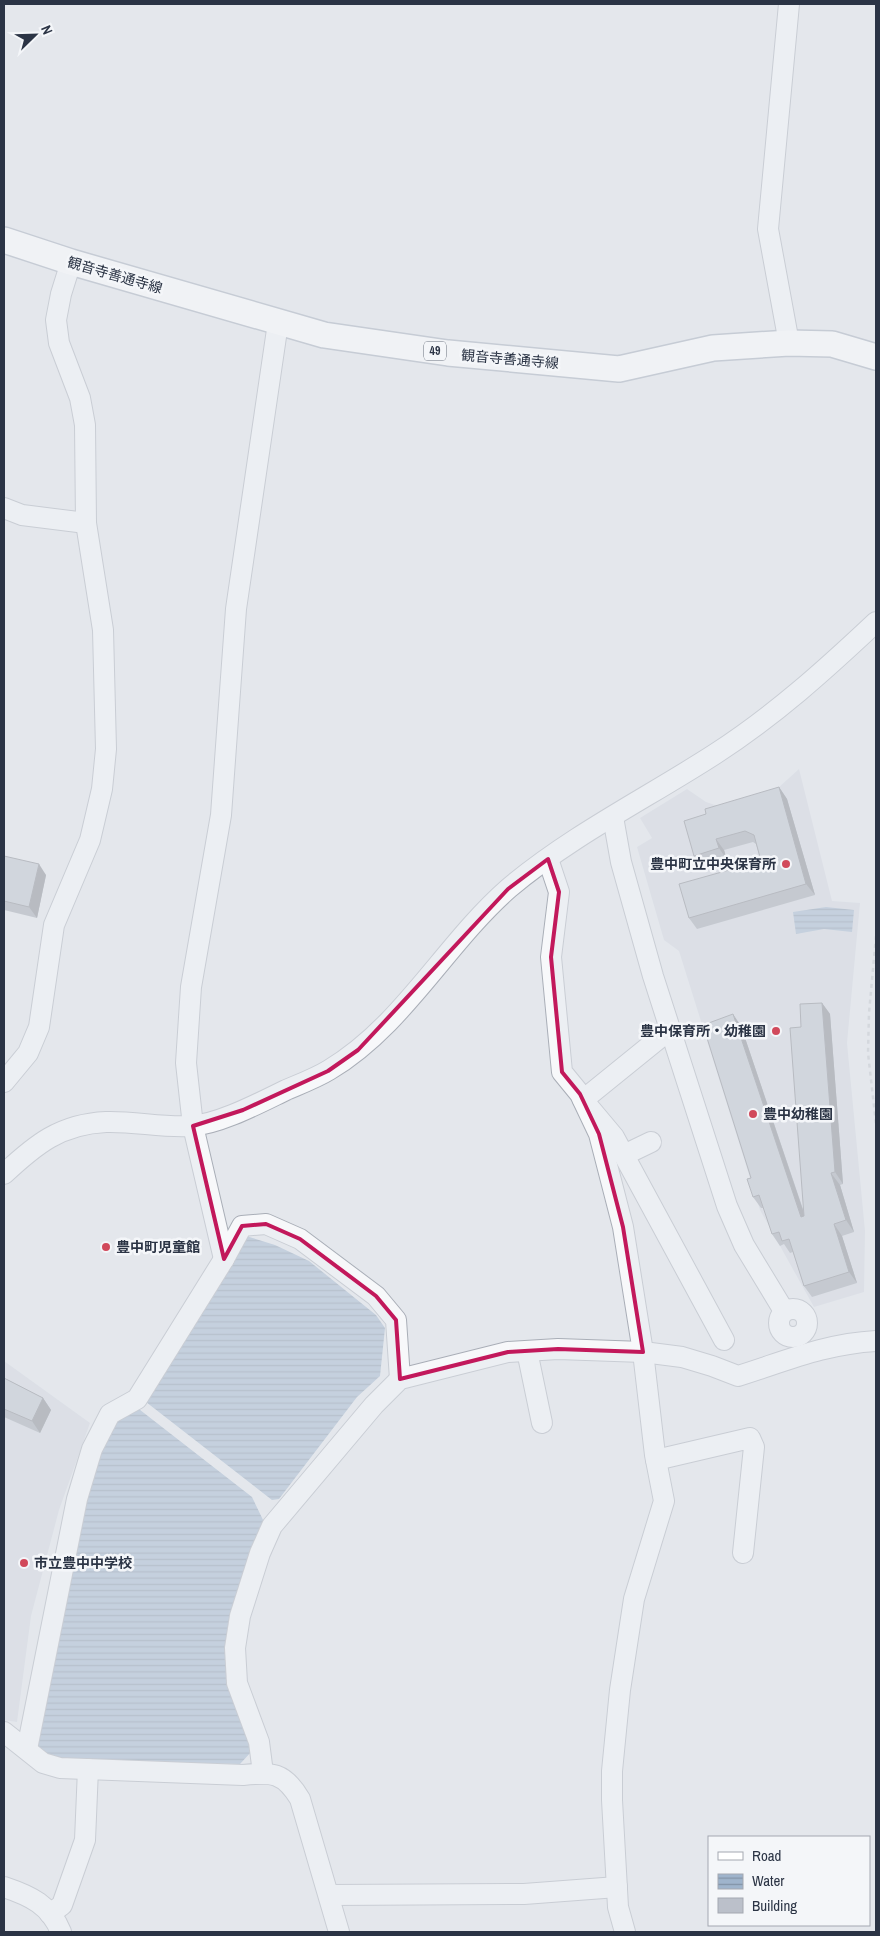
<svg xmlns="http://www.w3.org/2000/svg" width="880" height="1936" font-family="'Archivo Narrow','Noto Sans JP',sans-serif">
<defs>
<pattern id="water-rules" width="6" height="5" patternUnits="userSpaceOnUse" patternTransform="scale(1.25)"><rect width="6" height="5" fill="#9fb4cc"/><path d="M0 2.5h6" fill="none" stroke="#8293a7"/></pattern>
</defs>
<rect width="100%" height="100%" fill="#e4e7ec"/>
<g fill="#d2d6de">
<path d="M799,769L832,901L860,903L847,1043L865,1231L864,1292L814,1307L760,1210L679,951L664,940L637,847L652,838L640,818L687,789L706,802L721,807L778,788Z"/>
<path d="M4,1361L90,1423L59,1510L31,1616L17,1722L4,1720Z"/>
</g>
<g fill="url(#water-rules)">
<path d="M826,907L854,910L852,932L824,929L796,934L793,912Z"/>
<path d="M246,1236L275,1245L309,1261L376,1315L385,1328L380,1376L357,1397L279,1499L272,1500L146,1402Z"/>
<path d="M135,1406L252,1497L264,1522L228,1637L227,1682L252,1751L240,1764L59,1761L33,1746L88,1486L102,1441L116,1418Z"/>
</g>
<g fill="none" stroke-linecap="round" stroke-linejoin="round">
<g stroke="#a9aeb7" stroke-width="22">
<g id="minor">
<path d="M789,4L768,229L789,343"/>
<path d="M4,508L22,515L86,523"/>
<path d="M613,817L621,862L653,976L727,1206L744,1245L784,1311"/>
<path d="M548,859L559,892L551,957L562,1072L580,1094L599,1134L623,1227L643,1352L655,1455L664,1501L634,1599L620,1690L612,1771V1800L618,1907L625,1932"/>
<path d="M662,1036L583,1100L614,1137L724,1340"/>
<path d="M4,1082L28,1053L39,1027L54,925L90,840L102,789L106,749L103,630L86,523L85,425L80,398L59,343L56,320L61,294L71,262"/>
<path d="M624,1155L651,1142"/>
<path d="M4,1174C35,1145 60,1124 106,1122C134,1121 163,1128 191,1126C220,1124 259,1103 286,1090C300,1084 316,1078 329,1070C403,1026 445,944 509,888C572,835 647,798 715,754C774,716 825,670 876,622"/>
<path d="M224,1259L193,1126L186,1063L191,987L221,815L236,609L278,323"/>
<circle cx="793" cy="1323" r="14"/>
<path d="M527,1351L542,1423"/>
<path d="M656,1460L750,1438L754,1447L743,1553"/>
<path d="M4,1732L43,1763L60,1768L243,1775C272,1772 284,1772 300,1799L339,1932"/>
<path d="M27,1749L77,1499L92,1449L110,1414L137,1399L224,1259L242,1226L266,1224L300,1239L376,1296L396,1320L400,1379"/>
<path d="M263,1773L259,1742L237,1683L235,1648L240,1616L260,1553L272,1526L374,1405L400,1379L508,1352L558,1349L643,1352L682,1357L712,1366L738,1376C786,1361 824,1344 876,1341"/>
<path d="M4,1887C31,1896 50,1905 61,1932"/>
<path d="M329,1895L524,1894L617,1887"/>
<path d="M50,1914L62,1905L85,1840L88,1769"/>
</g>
</g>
<g stroke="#a3abb8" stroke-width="28">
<path id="major" d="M4,240L71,262L324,335L448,353L619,369L713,348L789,343L832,344L876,357"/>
</g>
<path stroke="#c2c5cb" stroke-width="2.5" stroke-dasharray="4 4" stroke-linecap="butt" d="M876,936L869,1013L868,1053L876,1124"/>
<use href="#minor" stroke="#f7f8fa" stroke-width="20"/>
<use href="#major" stroke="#fff" stroke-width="25"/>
</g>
<g fill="#a1a5ae">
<path d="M779,787L787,799L815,895L697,929L689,918L761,861L756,844L753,842L724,850L727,860L702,867L694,856L706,814Z"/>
<path d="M4,856L46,875L37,918L4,910Z"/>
<path d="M822,1003L830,1014L843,1184L840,1185L854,1232L842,1236L857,1283L812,1297L804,1286L793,1252L790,1253L784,1244L780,1246L772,1234L764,1208H761L753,1197L741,1026L804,1212L801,1027Z"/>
<path d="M4,1378L43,1398L51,1410L40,1433L4,1417Z"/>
</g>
<g fill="#83868d">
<path d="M779,787L787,799L815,895L806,884Z"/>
<path d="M716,839L724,850L727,860L719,848Z"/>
<path d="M39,864L46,875L37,918L29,907Z"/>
<path d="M822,1003L830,1014L843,1184L835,1172Z"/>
<path d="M733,1014L741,1026L809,1228L801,1217Z"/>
<path d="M831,1173L840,1185L854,1232L846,1220Z"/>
<path d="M834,1224L842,1236L857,1283L849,1272Z"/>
<path d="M43,1398L51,1410L40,1433L32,1421Z"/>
</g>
<g fill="#bbc0ca" stroke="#83868d">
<path d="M779,787L806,884L689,918L679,884L761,861L754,835L745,831L716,839L719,848L694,856L684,821L706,814L705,809Z"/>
<path d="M4,856L39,864L29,907L4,901Z"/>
<path d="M822,1003L835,1172L831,1173L846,1220L834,1224L849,1272L804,1286L789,1239L782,1241L779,1232L772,1234L759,1195L753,1197L747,1179L751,1178L707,1038L706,1024L733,1014L801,1217L804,1216L790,1028L801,1027L800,1004Z"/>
<path d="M4,1378L43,1398L32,1421L4,1409Z"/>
</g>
<path d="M0 0H880V1936H0ZM548,859L559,892L551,957L562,1072L580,1094L599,1134L623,1227L643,1352L558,1349L508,1352L400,1379L396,1320L376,1296L300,1239L266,1224L242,1226L224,1259L193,1126L243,1110L328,1071L358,1050L508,889Z" fill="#e4e7ec" fill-opacity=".55" fill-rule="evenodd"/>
<path fill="none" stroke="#c2185b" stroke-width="4" stroke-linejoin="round" d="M548,859L559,892L551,957L562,1072L580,1094L599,1134L623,1227L643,1352L558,1349L508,1352L400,1379L396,1320L376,1296L300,1239L266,1224L242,1226L224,1259L193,1126L243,1110L328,1071L358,1050L508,889Z"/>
<g fill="#d1495b" stroke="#f4f6f9" stroke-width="2">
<circle cx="786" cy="864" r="5"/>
<circle cx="776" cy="1031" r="5"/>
<circle cx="753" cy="1114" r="5"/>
<circle cx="106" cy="1247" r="5"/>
<circle cx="24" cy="1563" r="5"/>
</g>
<g text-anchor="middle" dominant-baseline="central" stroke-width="5" stroke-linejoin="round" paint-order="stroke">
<rect fill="#f4f6f9" stroke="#676e7b" stroke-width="1" x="424" y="341.5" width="22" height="19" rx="4"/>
<g font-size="12" font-weight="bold" fill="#2b3445">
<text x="435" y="351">49</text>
</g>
<g font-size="14" fill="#2b3445" stroke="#f4f6f9">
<text transform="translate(115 275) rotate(16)">観音寺善通寺線</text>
<text transform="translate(510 359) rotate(5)">観音寺善通寺線</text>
</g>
<g font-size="14" font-weight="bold" fill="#2b3445" stroke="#f4f6f9" text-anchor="start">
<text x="776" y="864" text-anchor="end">豊中町立中央保育所</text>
<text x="766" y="1031" text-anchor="end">豊中保育所・幼稚園</text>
<text x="763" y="1114">豊中幼稚園</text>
<text x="116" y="1247">豊中町児童館</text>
<text x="34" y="1563">市立豊中中学校</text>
</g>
</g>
<rect width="880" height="1936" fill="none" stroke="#2b3445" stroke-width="10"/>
<rect x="708" y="1836" width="162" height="90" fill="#f4f6f9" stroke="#a4a8b1"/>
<rect x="718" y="1852" width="25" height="8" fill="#ffffff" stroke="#a4a8b1"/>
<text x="752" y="1861" font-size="15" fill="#2b3445">Road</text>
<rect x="718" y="1874" width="25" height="15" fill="url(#water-rules)" stroke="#a4a8b1"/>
<text x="752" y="1886" font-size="15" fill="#2b3445">Water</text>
<rect x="718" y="1898" width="25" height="15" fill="#bbc0ca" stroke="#a4a8b1"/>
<text x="752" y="1911" font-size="15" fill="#2b3445">Building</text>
<g transform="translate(35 35) rotate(67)" stroke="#f4f6f9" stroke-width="4" paint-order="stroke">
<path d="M0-4L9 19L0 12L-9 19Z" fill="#2b3445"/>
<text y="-8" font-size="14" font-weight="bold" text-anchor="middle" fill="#2b3445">N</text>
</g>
</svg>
